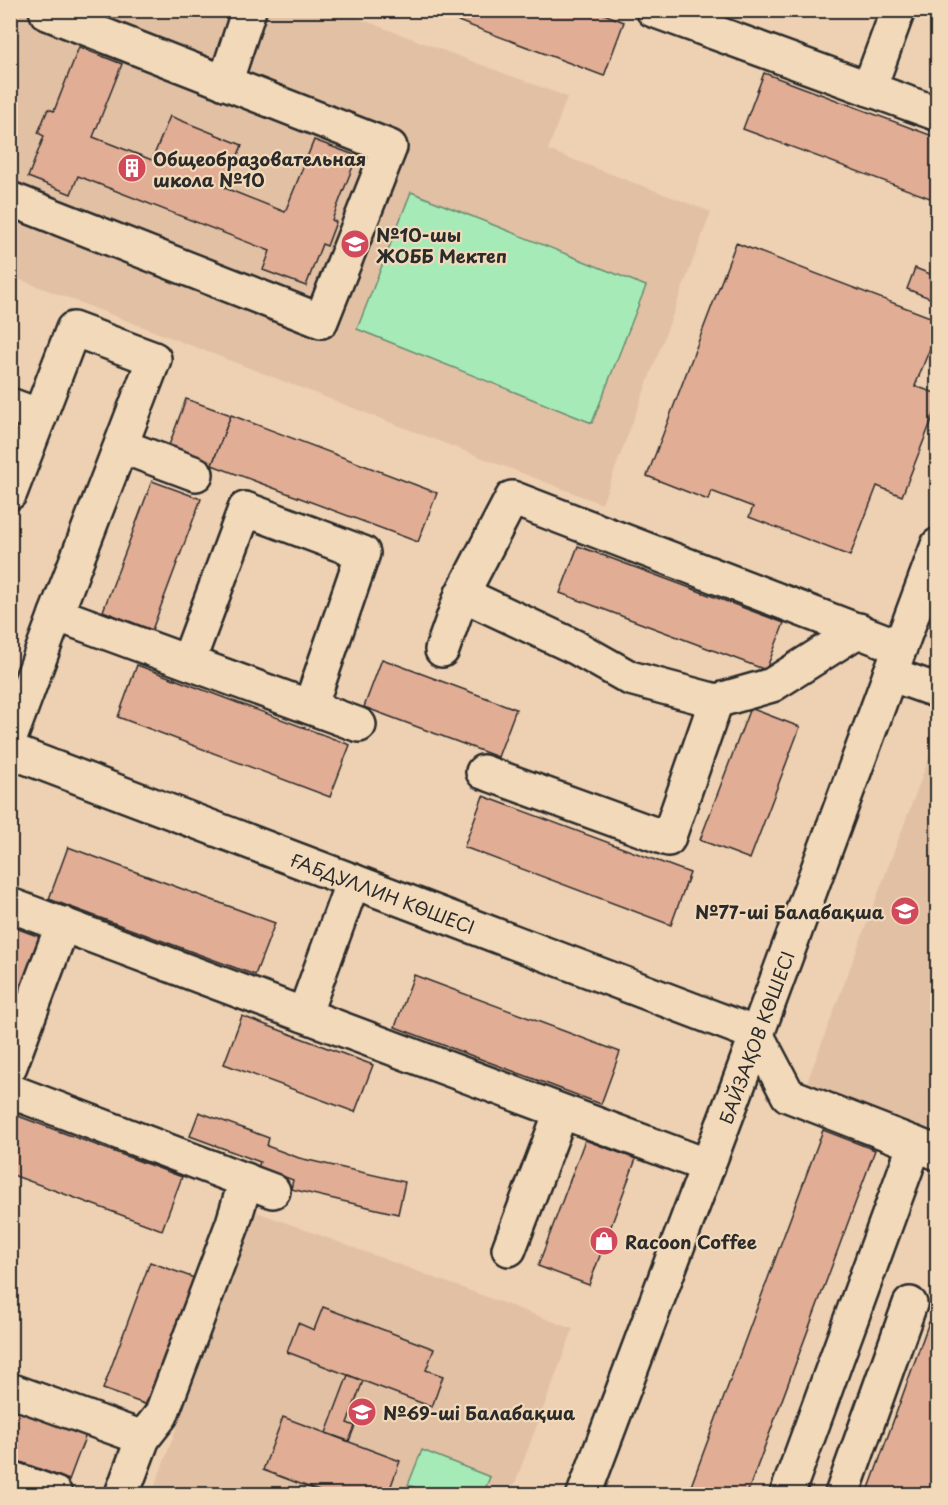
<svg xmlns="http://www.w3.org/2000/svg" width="948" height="1505" font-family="'Playpen Sans',sans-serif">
<rect width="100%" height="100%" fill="#eed0b2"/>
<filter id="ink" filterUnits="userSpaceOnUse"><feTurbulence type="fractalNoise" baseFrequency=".0167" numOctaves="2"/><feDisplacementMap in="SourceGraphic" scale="12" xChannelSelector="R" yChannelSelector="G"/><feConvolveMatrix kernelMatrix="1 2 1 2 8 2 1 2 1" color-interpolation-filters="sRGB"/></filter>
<g filter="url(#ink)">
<g fill="#e2c0a4">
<path d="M10,11H339L567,97L548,150L711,212L602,504L11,276Z"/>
<path d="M937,737V1134L806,1085Z"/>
<path d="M257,1212L573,1329L511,1494H152Z"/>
</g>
<g fill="#a6ebb7" stroke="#688b71" stroke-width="1.5">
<path d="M411,192L646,286L592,423L357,329Z"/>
<path d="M422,1450L490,1477L483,1494H432L408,1485Z"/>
</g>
<g fill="#e1ad95" stroke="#2b2b2b" stroke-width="1.5">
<path d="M429,10H594L624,22L604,76Z"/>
<path d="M79,47L122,64L93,137L152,160L170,116L242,145L225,188L285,212L314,140L357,156L332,220L336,222L327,246L322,244L306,286L263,270L270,251L78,176L71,194L28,177L44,136L38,133L48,109L54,111Z"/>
<path d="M764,73L938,138V201L743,129Z"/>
<path d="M736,243L938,320V328L915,386L938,394V404L902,496L877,486L850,556L749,517L753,507L711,491L708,500L647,476Z"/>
<path d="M915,268L938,277L937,301L907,289Z"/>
<path d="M186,399L231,415L212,465L168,448Z"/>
<path d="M231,415L437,493L418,542L212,465Z"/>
<path d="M152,481L201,499L152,630L103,611Z"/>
<path d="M578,546L784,623L766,670L560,593Z"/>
<path d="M382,659L516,709L498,757L364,707Z"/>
<path d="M137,665L350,745L330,797L118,717Z"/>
<path d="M750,708L800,727L750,859L700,840Z"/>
<path d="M483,796L690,873L671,925L464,847Z"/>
<path d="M68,847L275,923L255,975L49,899Z"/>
<path d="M10,926L40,937L10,1015Z"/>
<path d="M414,975L620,1052L601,1104L395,1027Z"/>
<path d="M242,1016L373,1065L355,1112L224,1064Z"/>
<path d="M199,1112L269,1138L267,1146L299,1158L405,1182L398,1214L291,1189L293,1180L258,1167L260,1162L190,1136Z"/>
<path d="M10,1113L182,1177L162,1230L10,1174Z"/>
<path d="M823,1130L875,1150L747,1494H688Z"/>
<path d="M585,1140L636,1159L589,1285L538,1266Z"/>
<path d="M150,1262L197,1279L150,1406L103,1389Z"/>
<path d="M323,1307L434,1349L426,1370L443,1376L432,1407L287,1352L298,1323L314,1330Z"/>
<path d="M929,1322L938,1325V1476L931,1494H867Z"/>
<path d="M348,1375L363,1381L347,1423L355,1426L349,1441L326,1433Z"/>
<path d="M10,1404L87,1432L69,1480L10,1458Z"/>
<path d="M283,1417L400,1461L388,1494H327L263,1470Z"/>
</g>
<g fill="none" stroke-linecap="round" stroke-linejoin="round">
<g stroke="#2b2b2b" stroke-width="38">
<g id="minor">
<path d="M653,10L938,114"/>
<path d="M225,83L249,10"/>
<path d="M869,89L898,10"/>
<path d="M10,199L321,321L390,147L47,13L46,10"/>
<path d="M10,405L40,416"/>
<path d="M121,446L196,474"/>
<path d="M10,493L73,329L154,359L56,614L10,738"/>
<path d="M462,594L575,647L630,678L716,701L772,685L859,630"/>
<path d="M56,614L359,725"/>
<path d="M442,650L462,594L512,498L900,647"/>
<path d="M188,662L245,509L363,553L310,707"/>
<path d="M890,674L938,691"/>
<path id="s1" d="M10,751L756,1034L788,1095L938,1153"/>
<path d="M483,772L668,839L716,701"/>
<path d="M10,905L708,1166"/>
<path d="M304,1015L353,881"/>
<path d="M10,1066L63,924"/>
<path d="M10,1091L273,1191"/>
<path d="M509,1249L561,1112"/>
<path d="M10,1390L143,1438L161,1415L233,1223L246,1180"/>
<path d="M10,1478L55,1494"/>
<path d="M122,1494L143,1438"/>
<path id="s2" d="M584,1494L737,1088L938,545"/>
<path d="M787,1494L915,1144"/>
<path d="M842,1494L910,1304"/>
</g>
</g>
<use href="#minor" stroke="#f1d9b9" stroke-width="33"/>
</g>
</g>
<defs>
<g id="building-disc" transform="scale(1.5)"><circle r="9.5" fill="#d1495b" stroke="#f1d9b9"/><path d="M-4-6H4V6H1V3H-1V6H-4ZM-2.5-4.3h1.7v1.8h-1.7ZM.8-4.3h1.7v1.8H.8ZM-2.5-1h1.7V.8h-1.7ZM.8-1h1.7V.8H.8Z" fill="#fff"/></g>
<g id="school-disc" transform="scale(1.5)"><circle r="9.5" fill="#d1495b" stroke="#f1d9b9"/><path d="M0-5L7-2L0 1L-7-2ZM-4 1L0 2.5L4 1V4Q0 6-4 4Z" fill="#fff"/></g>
<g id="shop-disc" transform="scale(1.5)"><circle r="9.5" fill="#d1495b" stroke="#f1d9b9"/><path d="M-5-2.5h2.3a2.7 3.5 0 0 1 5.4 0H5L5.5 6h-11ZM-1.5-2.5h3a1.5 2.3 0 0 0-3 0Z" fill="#fff"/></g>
</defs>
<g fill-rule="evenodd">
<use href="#building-disc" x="132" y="168"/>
<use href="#school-disc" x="355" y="244"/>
<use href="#school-disc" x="905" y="911"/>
<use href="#shop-disc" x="604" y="1241"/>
<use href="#school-disc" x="362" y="1412"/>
</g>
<g text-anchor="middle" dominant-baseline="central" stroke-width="4.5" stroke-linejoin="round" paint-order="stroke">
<g font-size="18" font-weight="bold" fill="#2b2b2b" stroke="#f1d9b9" text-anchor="start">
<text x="153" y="158">Общеобразовательная<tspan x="153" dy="21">школа №10</tspan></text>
<text x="376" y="234">№10-шы<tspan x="376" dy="21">ЖОББ Мектеп</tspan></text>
<text x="884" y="911" text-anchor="end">№77-ші Балабақша</text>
<text x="625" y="1241">Racoon Coffee</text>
<text x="383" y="1412">№69-ші Балабақша</text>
</g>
<g font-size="18" fill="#2b2b2b" stroke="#f1d9b9">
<text stroke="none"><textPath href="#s1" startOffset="399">ҒАБДУЛЛИН КӨШЕСІ</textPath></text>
<text stroke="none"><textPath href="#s2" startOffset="488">БАЙЗАҚОВ КӨШЕСІ</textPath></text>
</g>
</g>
<rect width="948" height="1505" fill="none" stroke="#f1d9b9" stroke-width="36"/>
<rect x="18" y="18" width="912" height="1469" fill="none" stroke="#2b2b2b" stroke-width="2" filter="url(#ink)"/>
</svg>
